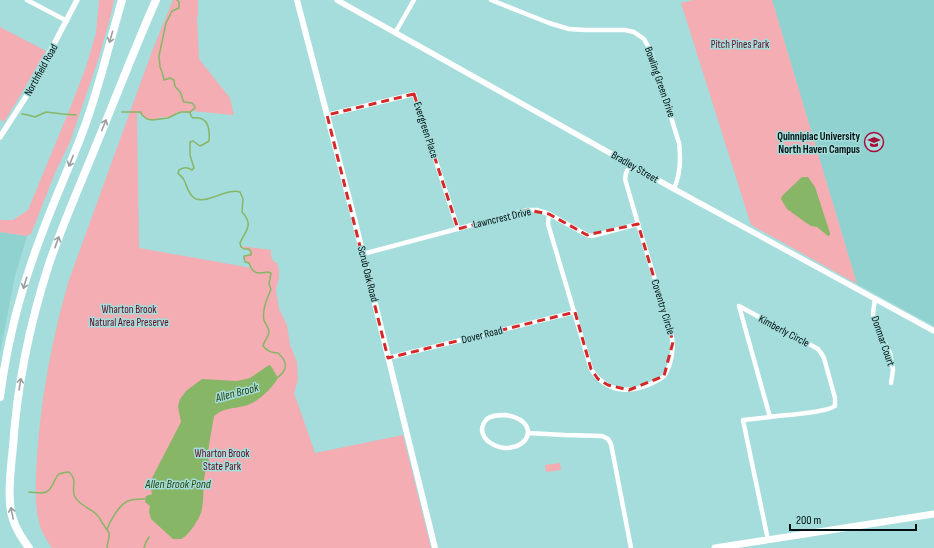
<svg xmlns="http://www.w3.org/2000/svg" width="934" height="548" font-family="'Sofia Sans Condensed',sans-serif">
<rect width="100%" height="100%" fill="#a4dddb"/>
<g fill="#8fd2d0">
<path d="M772,0H934V326L857,284Z"/>
<path d="M0,232L27,236L15,276L0,353Z"/>
</g>
<g fill="#f4adb2">
<path d="M99,0H114L110,18L99,57L70,142L55,173L31,234L27,236L0,232V220H13L28,210L71,106L86,67L96,33Z"/>
<path d="M173,0H198V16L197,17L199,59L230,98L234,115L192,111L190,114L182,111L178,113L174,116L171,117H162L153,120L147,119L137,112L139,248L252,268L244,258V256L250,253V251L245,249L241,246L271,250V256L274,262L277,263L279,270V277L276,290L279,309L287,325L290,345L297,362L298,380L294,393L315,453L403,435L431,548H52C45,538 40,529 38,518C34,498 36,477 37,457C41,397 52,338 69,280L151,54Z"/>
<path d="M693,0H772L857,284L751,225L681,3Z"/>
<path d="M0,27L46,51L23,91L4,122L0,119Z"/>
<path d="M560,463L561,470L546,472L545,465Z"/>
</g>
<g fill="#87b667">
<path d="M802,177H808L815,187L830,233V235L828,236L817,227L811,226L805,222L787,209L781,199L782,196Z"/>
<path d="M269,365L271,366L278,378C271,390 257,403 244,406C232,409 223,408 214,416L207,457L210,462C201,472 205,496 202,509C201,515 197,521 194,526C190,531 187,536 181,539H173L151,519L149,512L150,506L145,502L146,496L152,494L150,484L152,478L181,422L179,412L178,406L180,399L186,391L202,379L237,381L250,378Z"/>
</g>
<g fill="none" stroke-linecap="round" stroke-linejoin="round">
<g stroke="#87b667" stroke-width="1.5">
<path d="M177,0L179,2V8L172,11L166,23L159,56L160,67L162,72L164,80L170,78L174,80C175,90 176,86 180,92C182,95 182,99 184,102L192,103L194,105L195,108L190,112L191,116L193,118C208,116 210,128 209,141L204,144L200,146L193,141L190,142V155L194,168L192,170C187,167 184,167 179,170L178,173C180,176 183,177 184,180C187,186 188,193 193,197C203,207 228,187 240,192L243,199L242,212C254,225 246,230 240,243L241,247L244,249H249L251,252V255L244,256V258L245,262L249,263C253,274 257,274 268,272L271,273L269,284L271,289C267,299 262,309 264,320C265,324 269,327 269,332C269,336 264,341 263,346C267,351 272,353 278,353C288,362 288,370 277,378"/>
<path d="M122,112H141L142,115L147,119L152,120L168,118L176,114L181,112H190"/>
<path d="M22,114L28,115L35,117L46,112L63,114L76,115"/>
<path d="M29,492C34,492 41,494 46,492C54,489 53,479 59,474C62,473 66,472 69,472C79,481 70,488 75,497C80,506 91,508 97,515C100,517 101,522 104,525C105,528 108,530 109,533C110,538 107,543 107,548"/>
<path d="M107,529C111,520 119,505 128,501C135,498 141,499 148,499"/>
<path d="M144,548L146,542L149,537"/>
</g>
<g stroke="#fff" stroke-width="4.5">
<path d="M27,0L67,21"/>
<path d="M491,0L549,23L569,29L585,30H625L634,32L644,39L651,52L679,143C681,158 680,175 674,189"/>
<path d="M395,33L414,0"/>
<path d="M327,115L414,94L458,229"/>
<path d="M549,214L548,224L591,369C594,373 596,377 599,379C613,392 631,392 648,385C653,383 660,380 664,376C665,375 666,373 667,371C673,358 674,346 671,332L638,224L625,179L626,173L631,164"/>
<path d="M363,254L528,210H537L549,214L587,235L592,236L638,224"/>
<path d="M875,299L873,313L874,321L890,353L893,370L891,383"/>
<path d="M739,306L818,349L821,353L824,358L835,398V406C825,413 783,415 770,417Z"/>
<path d="M388,358L575,312"/>
<path d="M505,415C538,419 533,448 505,448C495,447 483,441 482,430C482,426 484,422 487,419C492,415 499,415 505,415Z"/>
<path d="M528,433L565,435L602,436L608,439L611,444L631,548"/>
<path d="M768,540L743,420L770,417"/>
</g>
<g stroke="#fff" stroke-width="5.5">
<path d="M337,0L674,189L934,331"/>
<path d="M0,137L29,92L77,0"/>
</g>
<path stroke="#fff" stroke-width="6" d="M297,0L354,218L435,548"/>
<path stroke="#fff" stroke-width="7" d="M715,548L934,514"/>
<g stroke="#fff" stroke-width="8">
<path d="M0,397C7,342 21,288 41,236C54,200 70,166 83,131C99,89 109,44 122,0"/>
<path d="M29,548C22,538 15,528 12,516C7,498 11,466 13,447C17,385 30,323 49,264C63,223 81,183 97,143C117,95 135,47 156,0"/>
</g>
</g>
<defs><path id="oneway-shaft" d="M-6 0H5M1.5-3L5.5 0L1.5 3" fill="none" stroke-width="1.6" stroke-linecap="round" stroke-linejoin="round"/></defs>
<g stroke="#999f9f">
<use href="#oneway-shaft" transform="translate(111 37) rotate(106)"/>
<use href="#oneway-shaft" transform="translate(104 125) rotate(-68)"/>
<use href="#oneway-shaft" transform="translate(71 161) rotate(112)"/>
<use href="#oneway-shaft" transform="translate(57 242) rotate(-70)"/>
<use href="#oneway-shaft" transform="translate(25 283) rotate(107)"/>
<use href="#oneway-shaft" transform="translate(20 384) rotate(-81)"/>
<use href="#oneway-shaft" transform="translate(12 513) rotate(-101)"/>
</g>
<path fill="none" stroke="#d62828" stroke-width="3" stroke-dasharray="8 5" stroke-linejoin="round" d="M414,94L458,229L528,210L549,214L587,235L638,224L673,342L664,376L629,390L608,385L598,379L591,369L575,312L388,358L327,115Z"/>
<defs>
<g id="university-ring" transform="scale(1)"><circle r="9.5" fill="#a4dddb" stroke="#a70f3b" stroke-width="1.5"/><path d="M0-5L7-2L0 1L-7-2ZM-4 1L0 2.5L4 1V4Q0 6-4 4Z" fill="#a70f3b"/></g>
</defs>
<g fill-rule="evenodd">
<use href="#university-ring" x="874" y="142"/>
</g>
<g text-anchor="middle" dominant-baseline="central" stroke-width="3" stroke-linejoin="round" paint-order="stroke">
<g font-size="11" fill="#630a21" stroke="#a4dddb">
<text x="740" y="44">Pitch Pines Park</text>
<text x="129" y="309">Wharton Brook<tspan x="129" dy="13">Natural Area Preserve</tspan></text>
<text x="222" y="453">Wharton Brook<tspan x="222" dy="13">State Park</tspan></text>
</g>
<g font-size="11" fill="#001010" stroke="#a4dddb">
<text transform="translate(41 70) rotate(-61)">Northfield Road</text>
<text transform="translate(660 82) rotate(71)">Bowling Green Drive</text>
<text transform="translate(426 130) rotate(72)">Evergreen Place</text>
<text transform="translate(635 167) rotate(30)">Bradley Street</text>
<text transform="translate(502 218) rotate(-13)">Lawncrest Drive</text>
<text transform="translate(368 274) rotate(76)">Scrub Oak Road</text>
<text transform="translate(663 307) rotate(73)">Coventry Circle</text>
<text transform="translate(784 331) rotate(28)">Kimberly Circle</text>
<text transform="translate(482 335) rotate(-14)">Dover Road</text>
<text transform="translate(883 341) rotate(71)">Donmar Court</text>
</g>
<g font-size="11" font-weight="bold" fill="#001010" stroke="#a4dddb" text-anchor="end">
<text x="860" y="136">Quinnipiac University<tspan x="860" dy="13">North Haven Campus</tspan></text>
</g>
<g font-size="12" font-style="italic" fill="#244208" stroke="#a4dddb">
<text transform="translate(237 393) rotate(-15)">Allen Brook</text>
<text x="178" y="484">Allen Brook Pond</text>
</g>
</g>
<path d="M790 524v6h126v-6" fill="none" stroke="#001010" stroke-width="2"/>
<text x="796" y="524" font-size="12" fill="#001010" stroke="#a4dddb" stroke-width="3" paint-order="stroke">200 m</text>
</svg>
